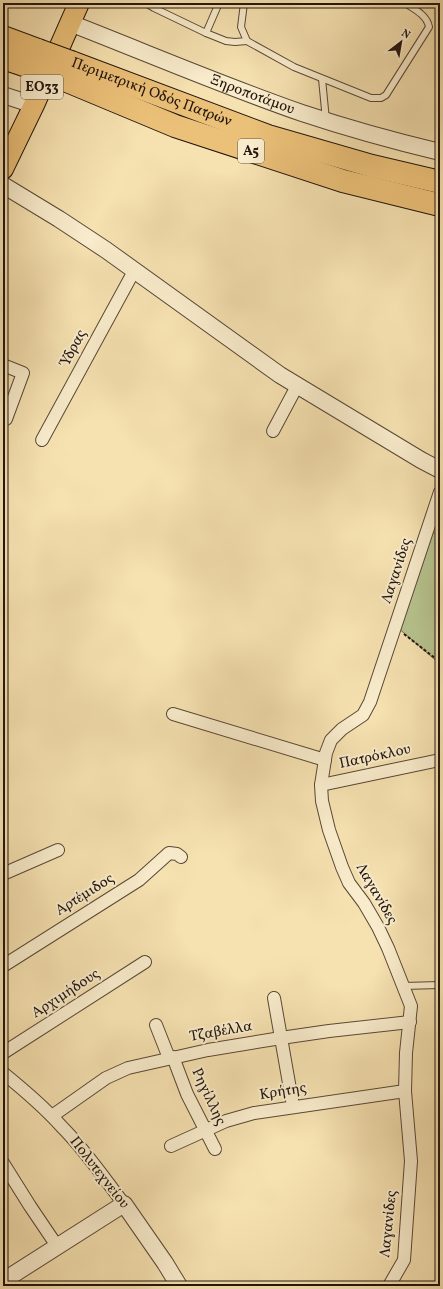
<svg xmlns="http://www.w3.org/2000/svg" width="443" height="1289" font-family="Vollkorn,serif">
<rect width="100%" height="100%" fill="#f6e1b0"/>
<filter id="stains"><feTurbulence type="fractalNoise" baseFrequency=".005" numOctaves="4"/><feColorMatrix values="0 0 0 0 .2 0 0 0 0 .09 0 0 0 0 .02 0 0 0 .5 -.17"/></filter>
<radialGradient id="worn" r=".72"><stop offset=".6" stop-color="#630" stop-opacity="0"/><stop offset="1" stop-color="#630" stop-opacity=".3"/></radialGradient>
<path fill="#b7c48f" stroke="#6c6c4e" d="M429,531L440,535V664L397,627Z"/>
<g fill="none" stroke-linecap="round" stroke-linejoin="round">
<g stroke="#574836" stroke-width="8">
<g id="service">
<path d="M146,3L154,8L206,33L226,41L235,42L247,41"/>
<path d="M244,3L241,27L247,41L294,67L371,98H381L386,95L429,27C427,15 414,9 405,3"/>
<path d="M206,33L219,3"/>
<path d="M322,79L326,120"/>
<path d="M403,986L440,985"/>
</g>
</g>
<g stroke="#574836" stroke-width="14">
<g id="minor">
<path d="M3,365L23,373L6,419"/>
<path d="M273,431L297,386"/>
<path d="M42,440L134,271"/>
<path d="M173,714L325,760"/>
<path d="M321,785L435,761"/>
<path d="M3,874L58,850"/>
<path d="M3,966L139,880L169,853L177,854L181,857"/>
<path d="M274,998L293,1106"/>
<path d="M156,1025L169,1058"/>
<path d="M3,1053L145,962"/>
<path d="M173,1057L187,1094L215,1149"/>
<path d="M3,1073C24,1090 44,1107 62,1127C85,1150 104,1178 124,1204"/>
<path d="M52,1116L106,1078L128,1068L208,1050L281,1038L329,1031L410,1022"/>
<path d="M171,1146L226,1121L254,1113L405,1091"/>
<path d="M3,1163L30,1206L57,1246"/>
<path d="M389,1286L404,1260L411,1161L405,1091L406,1053L411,1006L388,948L378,927L364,903L349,883L342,867L329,830L322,801L321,785L326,753L331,740L342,729L363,715L370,702L440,492"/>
</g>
</g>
<g stroke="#574836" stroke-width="18">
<g id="tertiary">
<path id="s1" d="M70,23C147,53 224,86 302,113C347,128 394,141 440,152"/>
<path d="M3,95L34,105"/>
<path d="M3,185L59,219L106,250L280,375L421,460L440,470"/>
<path d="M3,1281L124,1204L165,1263L179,1286"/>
</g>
</g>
<g stroke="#22150e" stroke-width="22">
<path id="primary" d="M3,169L34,105L79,3"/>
</g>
<g stroke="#22150e" stroke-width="24">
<g id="motorway">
<path d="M3,37L38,50"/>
<path d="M3,58L33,68"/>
<path id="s2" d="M71,62L268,136L372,166L440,182"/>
<path d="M67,81L175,126L343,181L440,205"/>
</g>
</g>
<path stroke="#22150e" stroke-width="2" stroke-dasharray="3 2" stroke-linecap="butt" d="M404,634L440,662"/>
<use href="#service" stroke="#f9eccc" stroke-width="6"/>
<use href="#minor" stroke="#f9eccc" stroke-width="12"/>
<use href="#tertiary" stroke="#f9eccc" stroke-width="16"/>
<use href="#primary" stroke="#ebc078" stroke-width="20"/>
<use href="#motorway" stroke="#ebc078" stroke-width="22"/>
<g stroke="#22150e" stroke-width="24" stroke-linecap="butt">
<g id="motorway-bridge">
<path d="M38,50L71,62"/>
<path d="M33,68L67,81"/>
</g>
</g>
<use href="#motorway-bridge" stroke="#ebc078" stroke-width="22"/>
</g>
<g text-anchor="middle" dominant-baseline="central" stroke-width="4" stroke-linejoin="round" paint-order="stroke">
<g fill="#f9eccc" stroke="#625647" stroke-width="1">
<rect x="21" y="75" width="42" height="24" rx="3"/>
<rect x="238" y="139" width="26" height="24" rx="3"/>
</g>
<g font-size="14" font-weight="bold" fill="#22150e">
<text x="42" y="87">ΕΟ33</text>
<text x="251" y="151">Α5</text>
</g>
<g font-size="15" fill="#22150e" stroke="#f9eccc">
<text stroke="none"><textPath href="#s2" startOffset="86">Περιμετρική Οδός Πατρών</textPath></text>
<text stroke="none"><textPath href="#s1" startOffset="196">Ξηροποτάμου</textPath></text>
<text transform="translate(74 348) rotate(-62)">Ύδρας</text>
<text transform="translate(397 571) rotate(-72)">Λαγανίδες</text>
<text transform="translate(375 757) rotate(-12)">Πατρόκλου</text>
<text transform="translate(376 894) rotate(60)">Λαγανίδες</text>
<text transform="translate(85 895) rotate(-32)">Αρτέμιδος</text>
<text transform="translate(66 994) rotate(-33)">Αρχιμήδους</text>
<text transform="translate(221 1032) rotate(-10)">Τζαβέλλα</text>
<text transform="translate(283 1092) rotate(-9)">Κρήτης</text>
<text transform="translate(208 1097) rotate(65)">Ρηγίλλης</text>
<text transform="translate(99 1173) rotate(52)">Πολυτεχνείου</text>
<text transform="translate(389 1224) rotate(-84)">Λαγανίδες</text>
</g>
</g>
<rect width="443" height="1289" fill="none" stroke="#f6e1b0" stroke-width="16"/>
<rect x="4" y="4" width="435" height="1281" fill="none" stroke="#22150e" stroke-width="2"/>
<rect x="8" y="8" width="427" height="1273" fill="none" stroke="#22150e"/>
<g transform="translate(401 42) rotate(31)" stroke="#f9eccc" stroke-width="3" paint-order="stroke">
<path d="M0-3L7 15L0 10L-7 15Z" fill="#22150e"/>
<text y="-6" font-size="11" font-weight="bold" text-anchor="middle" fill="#22150e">N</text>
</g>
<rect width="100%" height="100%" filter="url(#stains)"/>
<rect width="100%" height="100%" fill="url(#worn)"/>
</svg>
